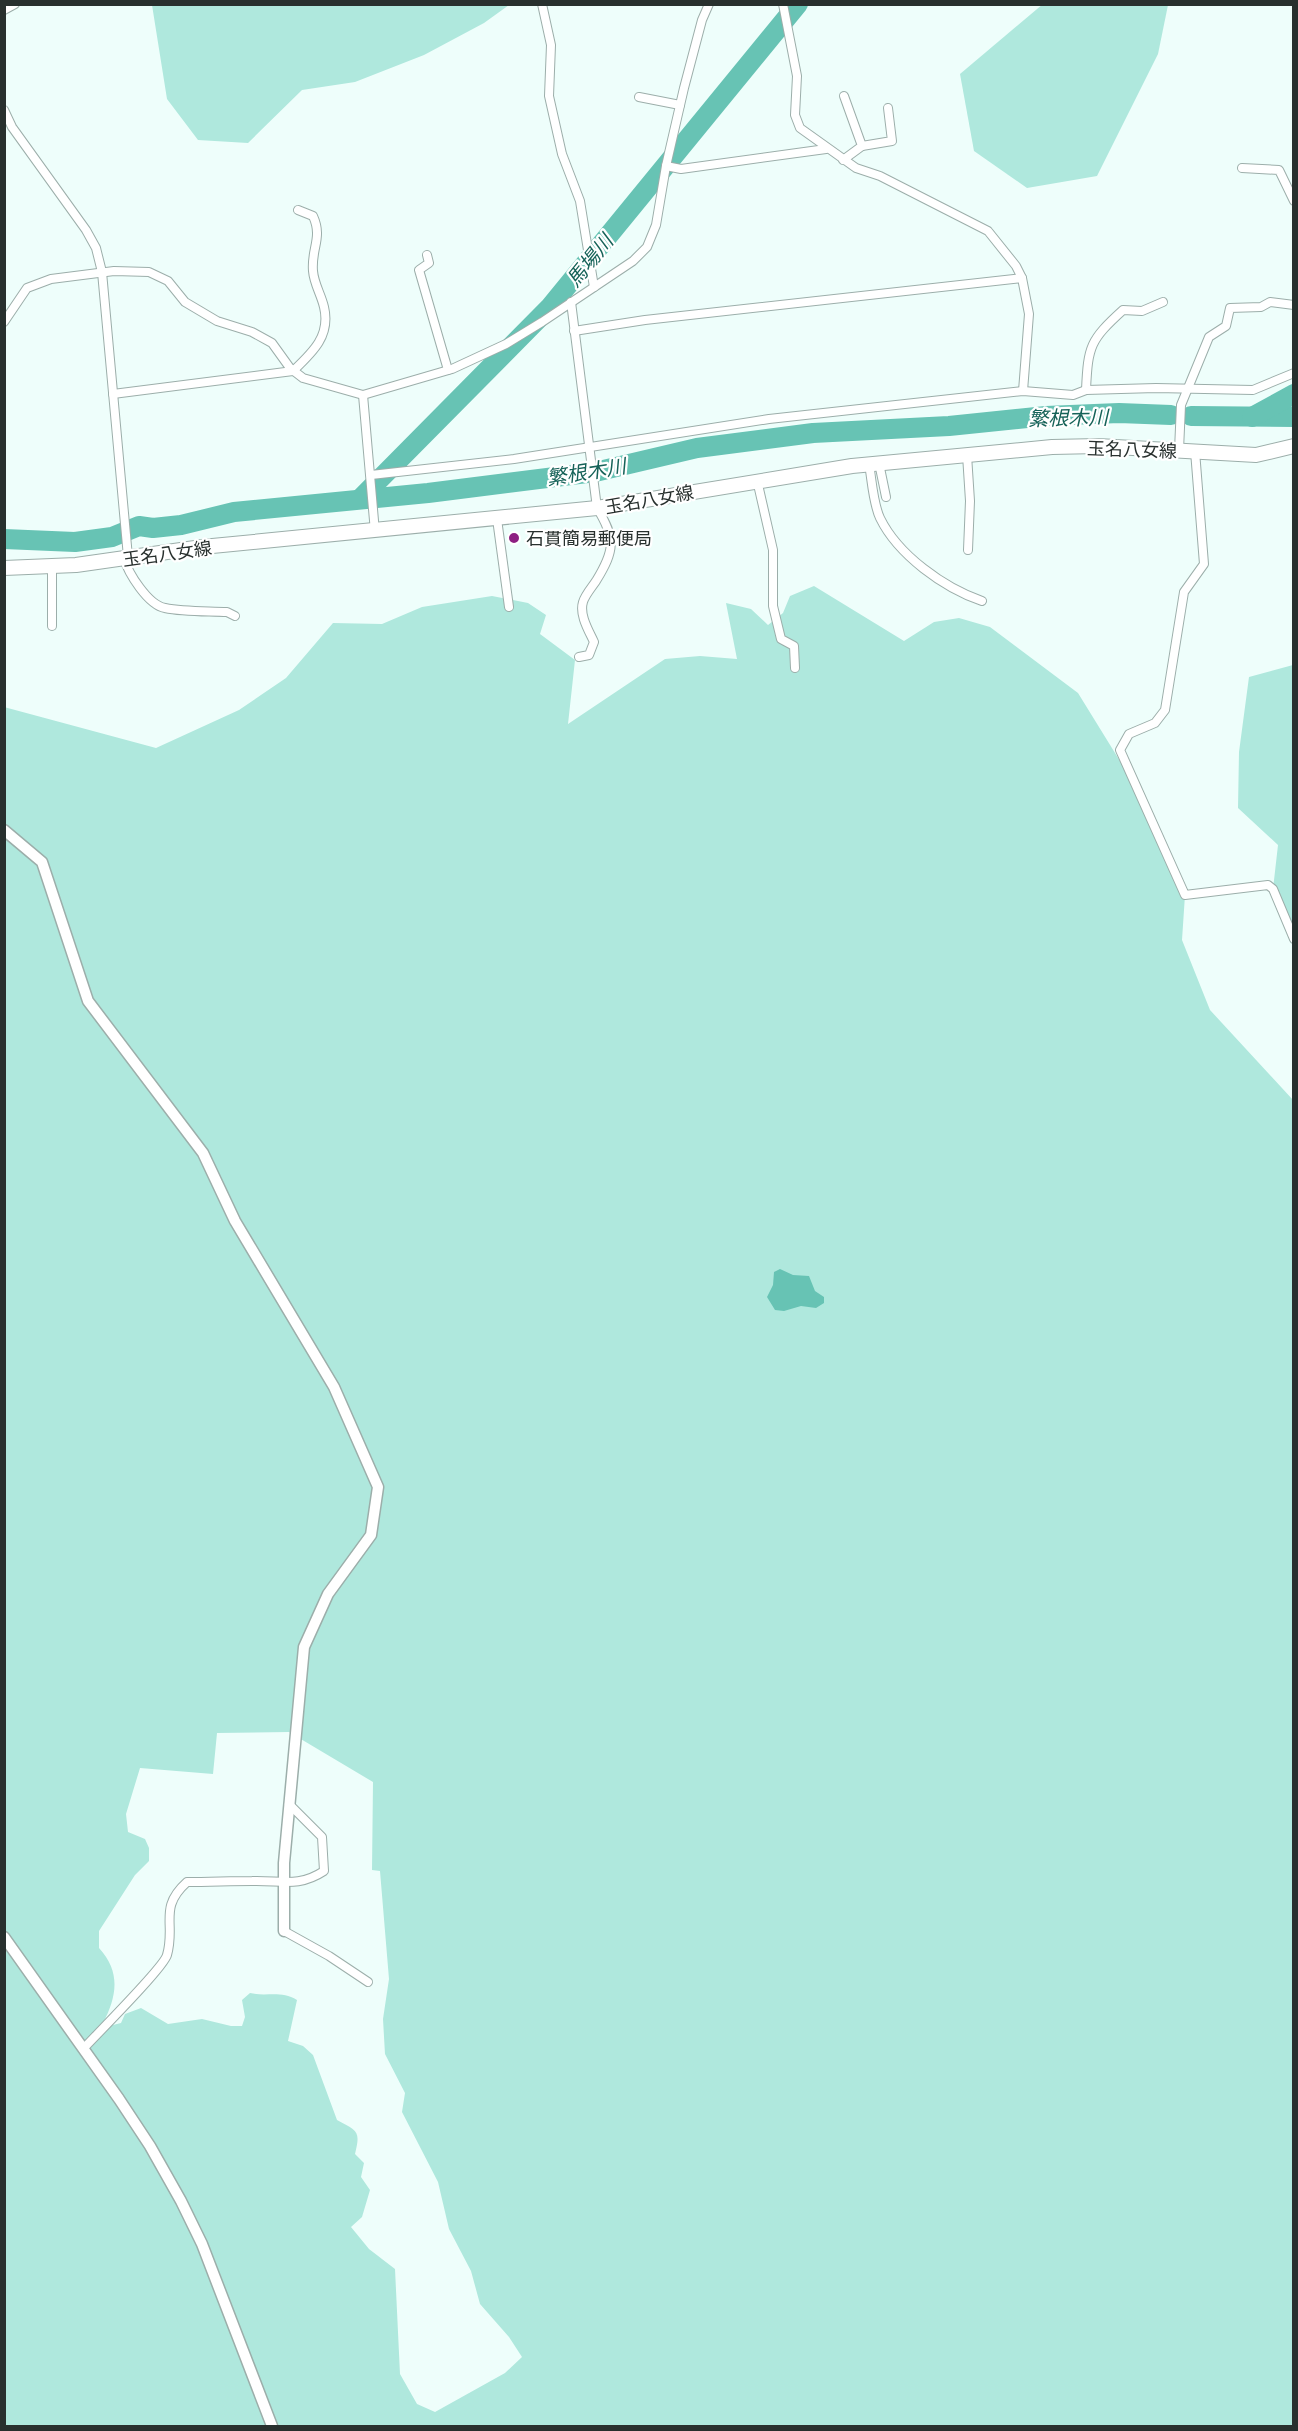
<svg xmlns="http://www.w3.org/2000/svg" width="1298" height="2431" font-family="Barlow,'Noto Sans JP',sans-serif">
<rect width="100%" height="100%" fill="#eefefb"/>
<g fill="#afe8dd" fill-rule="evenodd">
<path d="M1043,4L1168,5L1158,54L1097,176L1027,188L974,151L960,74Z"/>
<path d="M152,5V4L509,5L484,23L424,55L355,82L302,90L248,143L198,140L167,99Z"/>
<path d="M814,586L904,641L934,622L959,618L990,627L1078,693L1136,787L1185,895L1182,940L1210,1010L1293,1100V2426H5L4,707L156,748L239,710L286,678L333,623L382,624L422,607L492,596L528,603L546,615L540,634L575,660L568,724L665,659L700,656L737,659L726,603L751,609L768,625L783,613L790,596ZM289,1732L373,1782L372,1870L380,1871L389,1979L383,2019L385,2054L405,2093L402,2112L438,2182L449,2229L471,2271L480,2304L509,2337L522,2357L505,2373L435,2412L417,2404L400,2374L395,2269L369,2249L351,2227L362,2217L370,2190L361,2177L364,2163L355,2154C361,2130 357,2131 337,2120L313,2055L303,2046L288,2041L297,2000C281,1990 267,1997 250,1993L242,2000L245,2017L242,2026H231L202,2019L168,2024L141,2008L125,2014L121,2023L109,2026L103,2023C117,1996 121,1972 99,1948V1931L135,1875L149,1861V1848L145,1839L128,1832L126,1814L140,1768L213,1774L217,1733Z"/>
<path d="M1293,665V938L1273,889L1278,845L1238,808L1239,752L1249,677Z"/>
</g>
<path fill="#67c3b4" d="M780,1269L793,1275L809,1276L815,1291L824,1297V1303L816,1308L801,1306L784,1311L775,1310L767,1297L773,1285L774,1272Z"/>
<g fill="none" stroke-linecap="round" stroke-linejoin="round">
<g stroke="#67c3b4" stroke-width="20">
<path d="M1191,416L1294,417"/>
<path d="M1252,417L1294,394"/>
<path d="M361,498L550,307L798,4"/>
<path d="M4,539L75,542L112,537L139,526L153,528L181,525L234,512L428,493L595,472L697,448L813,433L949,426L1046,416L1119,413L1171,415"/>
</g>
<g stroke="#9caeaa" stroke-width="10">
<g id="minor">
<path d="M542,4L551,45L549,96L562,154L580,201L594,287"/>
<path d="M783,4L797,76L795,115L800,128L856,168L880,176L988,231L1016,266L1022,278L1029,314L1023,391"/>
<path d="M4,10L15,4"/>
<path d="M639,97L680,105"/>
<path d="M4,110L12,127L86,230L96,248L102,272L128,557"/>
<path d="M862,146L892,141L888,108"/>
<path d="M843,160L862,146L844,96"/>
<path d="M666,166L681,169L826,149"/>
<path d="M1242,168L1279,170L1294,201"/>
<path d="M427,255L429,263L419,270L448,370"/>
<path d="M571,302L597,508C616,539 615,550 596,581C592,587 585,595 583,602C579,615 589,631 594,642L589,655L579,657"/>
<path d="M4,322L27,288L51,279L114,271L149,272L168,281L185,302L217,321L252,332L272,343L290,368L303,378L363,395L452,369L506,344L542,322L633,261L647,247L656,225L666,166L684,88L702,20L709,4"/>
<path d="M574,331L645,320L1022,278"/>
<path d="M1086,390C1088,346 1090,340 1123,310L1142,311L1163,302"/>
<path d="M113,394L293,371C312,353 331,336 324,307C321,294 314,284 313,271C311,248 323,238 313,216L298,210"/>
<path d="M363,395L375,532"/>
<path d="M1179,450L1181,405L1209,337L1226,326L1230,308L1261,307L1270,302L1294,305"/>
<path d="M1195,451L1204,564L1184,592L1165,710L1155,723L1129,734L1120,750L1185,895L1268,885L1273,889L1294,939"/>
<path d="M967,455L970,501L968,550"/>
<path d="M879,463L886,497"/>
<path d="M869,464C872,481 873,503 880,518C898,555 944,588 982,601"/>
<path d="M371,475L514,459L769,419L1023,391L1073,395L1086,390L1156,388L1253,390L1294,373"/>
<path d="M757,480L773,550V606L781,639L794,646L795,668"/>
<path d="M497,519L509,607"/>
<path d="M124,558C128,573 148,605 165,608C184,612 207,611 227,612L235,616"/>
<path d="M52,567V626"/>
<path d="M284,1931L329,1956L368,1982"/>
<path d="M84,2048C97,2034 164,1967 167,1955C176,1924 158,1908 187,1882C209,1882 231,1881 252,1881C281,1880 298,1888 324,1871L322,1837L289,1804"/>
</g>
</g>
<g stroke="#9caeaa" stroke-width="13">
<g id="tertiary">
<path d="M4,830L42,862L88,1001L203,1153L235,1221L334,1387L378,1487L371,1535L328,1594L304,1647L284,1863V1931"/>
<path d="M4,1937L119,2099L150,2146L181,2201L202,2244L272,2426"/>
</g>
</g>
<g stroke="#9caeaa" stroke-width="16">
<path id="primary" d="M4,568L76,565L202,547L597,508L852,466L1052,447L1098,446L1256,455L1294,446"/>
</g>
<use href="#minor" stroke="#fff" stroke-width="8"/>
<use href="#tertiary" stroke="#fff" stroke-width="10"/>
<use href="#primary" stroke="#fff" stroke-width="14"/>
</g>
<circle fill="#8d1f82" stroke="#fff" stroke-width="2" cx="514" cy="538" r="6"/>
<g text-anchor="middle" dominant-baseline="central" stroke-width="4.5" stroke-linejoin="round" paint-order="stroke">
<g font-size="18" fill="#28302e" stroke="#fff">
<text transform="translate(1132 449) rotate(2)">玉名八女線</text>
<text transform="translate(649 499) rotate(-10)">玉名八女線</text>
<text transform="translate(167 553) rotate(-8)">玉名八女線</text>
</g>
<g font-size="18" fill="#28302e" stroke="#fff" text-anchor="start">
<text x="526" y="538">石貫簡易郵便局</text>
</g>
<g font-size="20" font-style="italic" fill="#166258" stroke="#fff">
<text transform="translate(589 260) rotate(-51)">馬場川</text>
<text transform="translate(1068 417) rotate(-1)">繁根木川</text>
<text transform="translate(586 471) rotate(-9)">繁根木川</text>
</g>
</g>
<rect width="1298" height="2431" fill="none" stroke="#28302e" stroke-width="12"/>
</svg>
